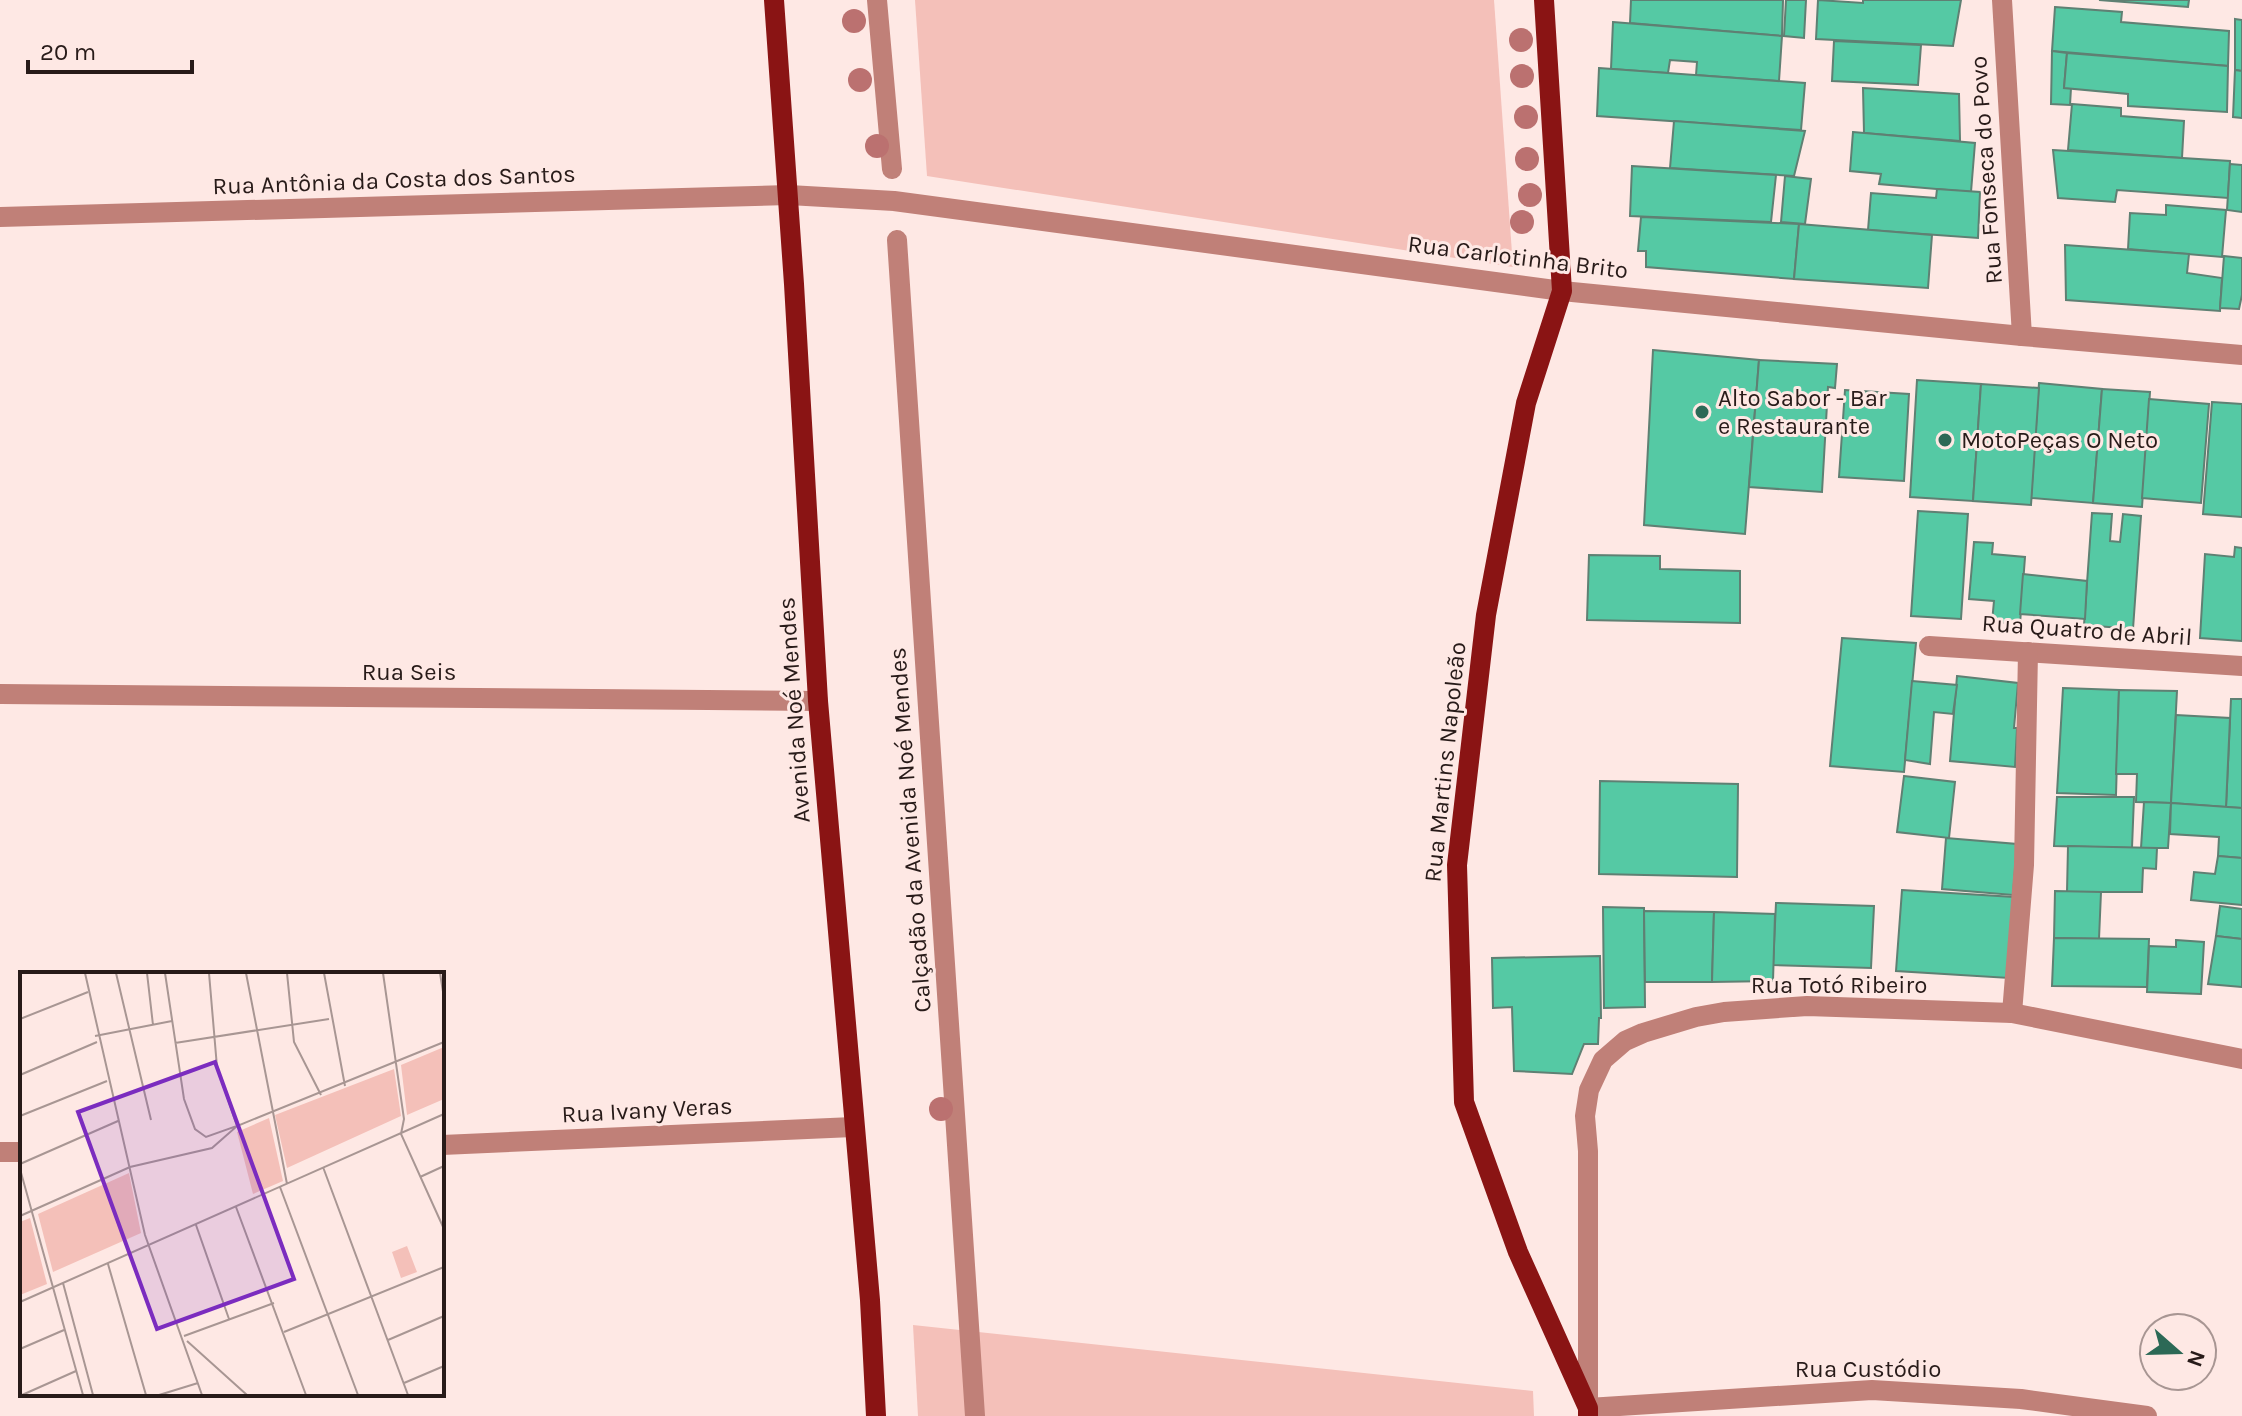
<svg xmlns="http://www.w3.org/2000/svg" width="2242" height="1416" font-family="Karla,sans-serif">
<rect width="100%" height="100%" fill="#fee8e4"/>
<g fill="#f4c0b9">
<path d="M915,0H1494L1513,267L927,176Z"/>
<path d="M913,1325L1533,1391L1534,1416H918Z"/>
</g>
<g fill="#55c9a4" stroke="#5f8073" stroke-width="2">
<path d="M1631,0H1783L1782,36L1630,23Z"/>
<path d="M1786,0H1806L1804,38L1784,36Z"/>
<path d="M1818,0L1863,3V0H1961L1953,46L1816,39Z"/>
<path d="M2099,0H2189L2188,7Z"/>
<path d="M2055,7L2122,12L2121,22L2229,31L2228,66L2052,51Z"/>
<path d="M2235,19L2242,20V71L2235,70Z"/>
<path d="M1613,22L1782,36L1779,81L1696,75L1697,62L1670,60L1668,73L1611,69Z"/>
<path d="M1834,41L1921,45L1918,85L1832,81Z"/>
<path d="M2052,51L2067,53L2064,88H2071L2070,105L2051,104Z"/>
<path d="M2067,53L2228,66L2227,112L2128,106V94L2064,88Z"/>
<path d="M1599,68L1805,83L1801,130L1597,116Z"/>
<path d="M2235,70L2242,71V118L2233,117Z"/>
<path d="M1863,88L1959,94L1960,141L1864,133Z"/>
<path d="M2072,104L2121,108V116L2184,121L2182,158L2068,150Z"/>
<path d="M1674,121L1805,131L1794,176L1670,168Z"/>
<path d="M1853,132L1975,143L1971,192L1879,184L1881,174L1850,171Z"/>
<path d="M2053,150L2230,161L2228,198L2117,190L2115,202L2058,198Z"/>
<path d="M2230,164L2242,165V212L2227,210Z"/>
<path d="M1632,166L1776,175L1771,222L1630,216Z"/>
<path d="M1785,176L1811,179L1805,224L1781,222Z"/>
<path d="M1937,189L1980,192L1978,238L1868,230L1871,193L1936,198Z"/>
<path d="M2166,205L2226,210L2222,257L2128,249L2130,213L2166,215Z"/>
<path d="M1641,217L1799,224L1794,279L1646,267V251H1638Z"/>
<path d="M1799,224L1932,235L1928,288L1794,279Z"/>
<path d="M2065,245L2189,254L2187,273L2222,278L2220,311L2066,300Z"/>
<path d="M2224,256L2242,258V295L2239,309L2220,308Z"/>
<path d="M1653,350L1759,360L1745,534L1644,525Z"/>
<path d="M1759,360L1837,364L1835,388L1828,387L1822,492L1749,487Z"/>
<path d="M1917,380L1981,384L1973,501L1910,497Z"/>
<path d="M2039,383L2102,389L2093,503L2031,498Z"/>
<path d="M1981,384L2039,388L2031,505L1973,501Z"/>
<path d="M2102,389L2150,392L2142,507L2093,503Z"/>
<path d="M1845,390L1909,394L1904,481L1839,477Z"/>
<path d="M2149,399L2209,404L2201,503L2142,498Z"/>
<path d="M2212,402L2242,404V517L2203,514Z"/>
<path d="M1918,511L1968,514L1961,619L1911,616Z"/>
<path d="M2092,513L2112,514L2110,541L2120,542L2123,514L2141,516L2133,629L2084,625Z"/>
<path d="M1974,542L1993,543L1992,554L2025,557L2020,624L1992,622L1994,601L1969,599Z"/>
<path d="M2235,547L2242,548V641L2200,638L2205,554L2234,557Z"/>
<path d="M1589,555L1660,556V569L1740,571V623L1587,620Z"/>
<path d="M2023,574L2087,581L2085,619L2020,614Z"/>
<path d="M1842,638L1916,643L1904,772L1830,766Z"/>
<path d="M1957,676L2018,683L2014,728H2017L2015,767L1950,761Z"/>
<path d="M1912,681L1957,685L1953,714L1934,712L1930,764L1905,760Z"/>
<path d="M2063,688L2119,690L2116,795L2057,793Z"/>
<path d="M2119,690L2177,691L2171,803L2136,802L2137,774H2116Z"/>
<path d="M2231,699H2242V808L2226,807Z"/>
<path d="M2176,715L2230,718L2226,807L2171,803Z"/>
<path d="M1904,776L1955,782L1949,838L1897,832Z"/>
<path d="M1600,781L1738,784L1737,877L1599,874Z"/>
<path d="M2057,797H2134L2132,848L2054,846Z"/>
<path d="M2144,802L2171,803L2168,848H2141Z"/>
<path d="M2171,803L2242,808V858L2218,856L2219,837L2170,834Z"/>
<path d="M1946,838L2017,844L2013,895L1942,889Z"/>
<path d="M2068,846L2157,848L2156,869L2143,868L2142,892H2067Z"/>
<path d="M2218,856L2242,858V905L2191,900L2194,872L2215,874Z"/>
<path d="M1902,890L2014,897L2009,978L1896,971Z"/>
<path d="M2055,891L2101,892L2099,939L2054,938Z"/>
<path d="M1776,903L1874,906L1871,968L1773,965Z"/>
<path d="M2220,906L2242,909V939L2216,936Z"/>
<path d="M1603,907L1644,908L1645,1007L1604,1008Z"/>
<path d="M1644,911L1714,912L1712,982H1645Z"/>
<path d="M1714,912L1775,914L1773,981L1712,982Z"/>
<path d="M2216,936L2242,939V987L2208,984Z"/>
<path d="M2054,938L2149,939L2147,987L2052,986Z"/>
<path d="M2176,940L2204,942L2201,994L2147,992L2149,946L2176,947Z"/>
<path d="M1600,956L1601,1018H1599L1598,1044H1584L1572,1074L1514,1071L1512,1007L1493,1008L1492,958Z"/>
</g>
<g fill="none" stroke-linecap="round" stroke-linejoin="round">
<g stroke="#c08078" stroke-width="20">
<path d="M877,0L892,169"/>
<path d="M2002,0L2022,336"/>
<path d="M0,217L789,195L894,201L1562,291L2022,336L2242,355"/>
<path d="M897,240L975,1416"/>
<path d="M1929,646L2242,666"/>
<path d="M0,694L818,701"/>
<path d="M2012,1013L2024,865L2028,652"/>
<path d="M442,1145L853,1127"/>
<path d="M0,1152H22"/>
<path d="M2147,1416L2021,1399L1872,1390L1588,1408V1151L1585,1116L1589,1090L1603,1060L1625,1041L1643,1033L1696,1017L1724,1012L1807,1006L2012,1013L2242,1059"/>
</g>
<g stroke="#8a1414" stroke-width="20">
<path d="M774,0L794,284L818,701L870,1300L876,1416"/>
<path d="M1544,0L1562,291L1526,403L1486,615L1457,865L1464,1102L1518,1252L1588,1408V1416"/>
</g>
</g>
<g fill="#bb7170">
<circle cx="854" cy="21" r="12"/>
<circle cx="1521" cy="40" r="12"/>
<circle cx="1522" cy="76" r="12"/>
<circle cx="860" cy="80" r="12"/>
<circle cx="1526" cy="117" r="12"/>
<circle cx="877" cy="146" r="12"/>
<circle cx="1527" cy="159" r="12"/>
<circle cx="1530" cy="195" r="12"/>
<circle cx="1522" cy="222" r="12"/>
<circle cx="941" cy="1109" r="12"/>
</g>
<g fill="#2c6956" stroke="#fee8e4" stroke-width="3">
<circle cx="1702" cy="412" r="8"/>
<circle cx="1945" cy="440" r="8"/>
</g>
<g text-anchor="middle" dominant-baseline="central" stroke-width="6" stroke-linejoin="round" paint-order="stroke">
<g font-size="24" fill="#281b19" stroke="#fee8e4">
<text transform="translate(1986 170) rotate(-94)">Rua Fonseca do Povo</text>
<text transform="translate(394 180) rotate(-2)">Rua Antônia da Costa dos Santos</text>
<text transform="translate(1518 257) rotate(7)">Rua Carlotinha Brito</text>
<text transform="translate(2087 630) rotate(4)">Rua Quatro de Abril</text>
<text x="409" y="672">Rua Seis</text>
<text transform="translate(794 710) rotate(-94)">Avenida Noé Mendes</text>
<text transform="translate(1445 762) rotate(-84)">Rua Martins Napoleão</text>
<text transform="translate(910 830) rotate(-94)">Calçadão da Avenida Noé Mendes</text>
<text x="1839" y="985">Rua Totó Ribeiro</text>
<text transform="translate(647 1110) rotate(-3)">Rua Ivany Veras</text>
<text x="1868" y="1369">Rua Custódio</text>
</g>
<g font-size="24" fill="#281b19" stroke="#fee8e4" text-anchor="start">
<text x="1718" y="398">Alto Sabor - Bar<tspan x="1718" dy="28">e Restaurante</tspan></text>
<text x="1961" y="440">MotoPeças O Neto</text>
</g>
</g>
<g transform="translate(20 972)">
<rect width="424" height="424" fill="#fee8e4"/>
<path d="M424,75V127L387,143L381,93ZM374,97L381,144L267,196L255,143ZM249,146L263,209L233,222L217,160ZM109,201L121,261L33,300L18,242ZM10,246L27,312L0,323V250ZM387,274L397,300L381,306L372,280Z" fill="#f4c0b9"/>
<path fill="none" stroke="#a89693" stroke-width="2" d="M65,1L125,263L182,423M96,1L131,148M127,1L133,53M145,1L164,127L175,157L186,165L217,154L197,95L189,1M226,1L267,212M267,1L274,70L301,123M304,1L325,114M363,1L384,147L381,162L424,257M420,1L424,26M0,47L68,20M75,64L152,49M155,71L309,47M0,103L77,70M0,144L87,109M0,192L98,149M303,195L388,423M0,197L63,423M400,205L424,194M260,215L338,423M216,235L286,423M0,244L110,195L192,176L217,154L424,70M176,253L209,347M88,292L126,423M43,311L73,423M0,330L424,142M264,360L424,295M164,364L254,331M368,368L424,344M167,369L227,423M0,377L44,358M384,411L424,394M2,423L56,399M139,423L178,411"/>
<path fill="#7b2cbf" fill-opacity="0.15" stroke="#7b2cbf" stroke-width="4" d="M195,90L274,307L137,357L58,140Z"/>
<rect width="424" height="424" fill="none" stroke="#281b19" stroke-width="4"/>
</g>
<g transform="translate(2178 1352) rotate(110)"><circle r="38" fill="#fee8e4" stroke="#a89693" stroke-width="2"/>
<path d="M0-6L14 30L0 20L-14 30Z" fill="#2c6956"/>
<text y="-12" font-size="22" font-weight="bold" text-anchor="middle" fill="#281b19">N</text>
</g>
<path d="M28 60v12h164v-12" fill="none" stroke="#281b19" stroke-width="4"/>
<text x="40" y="60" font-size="24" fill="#281b19" stroke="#fee8e4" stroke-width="6" paint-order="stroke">20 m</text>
</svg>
